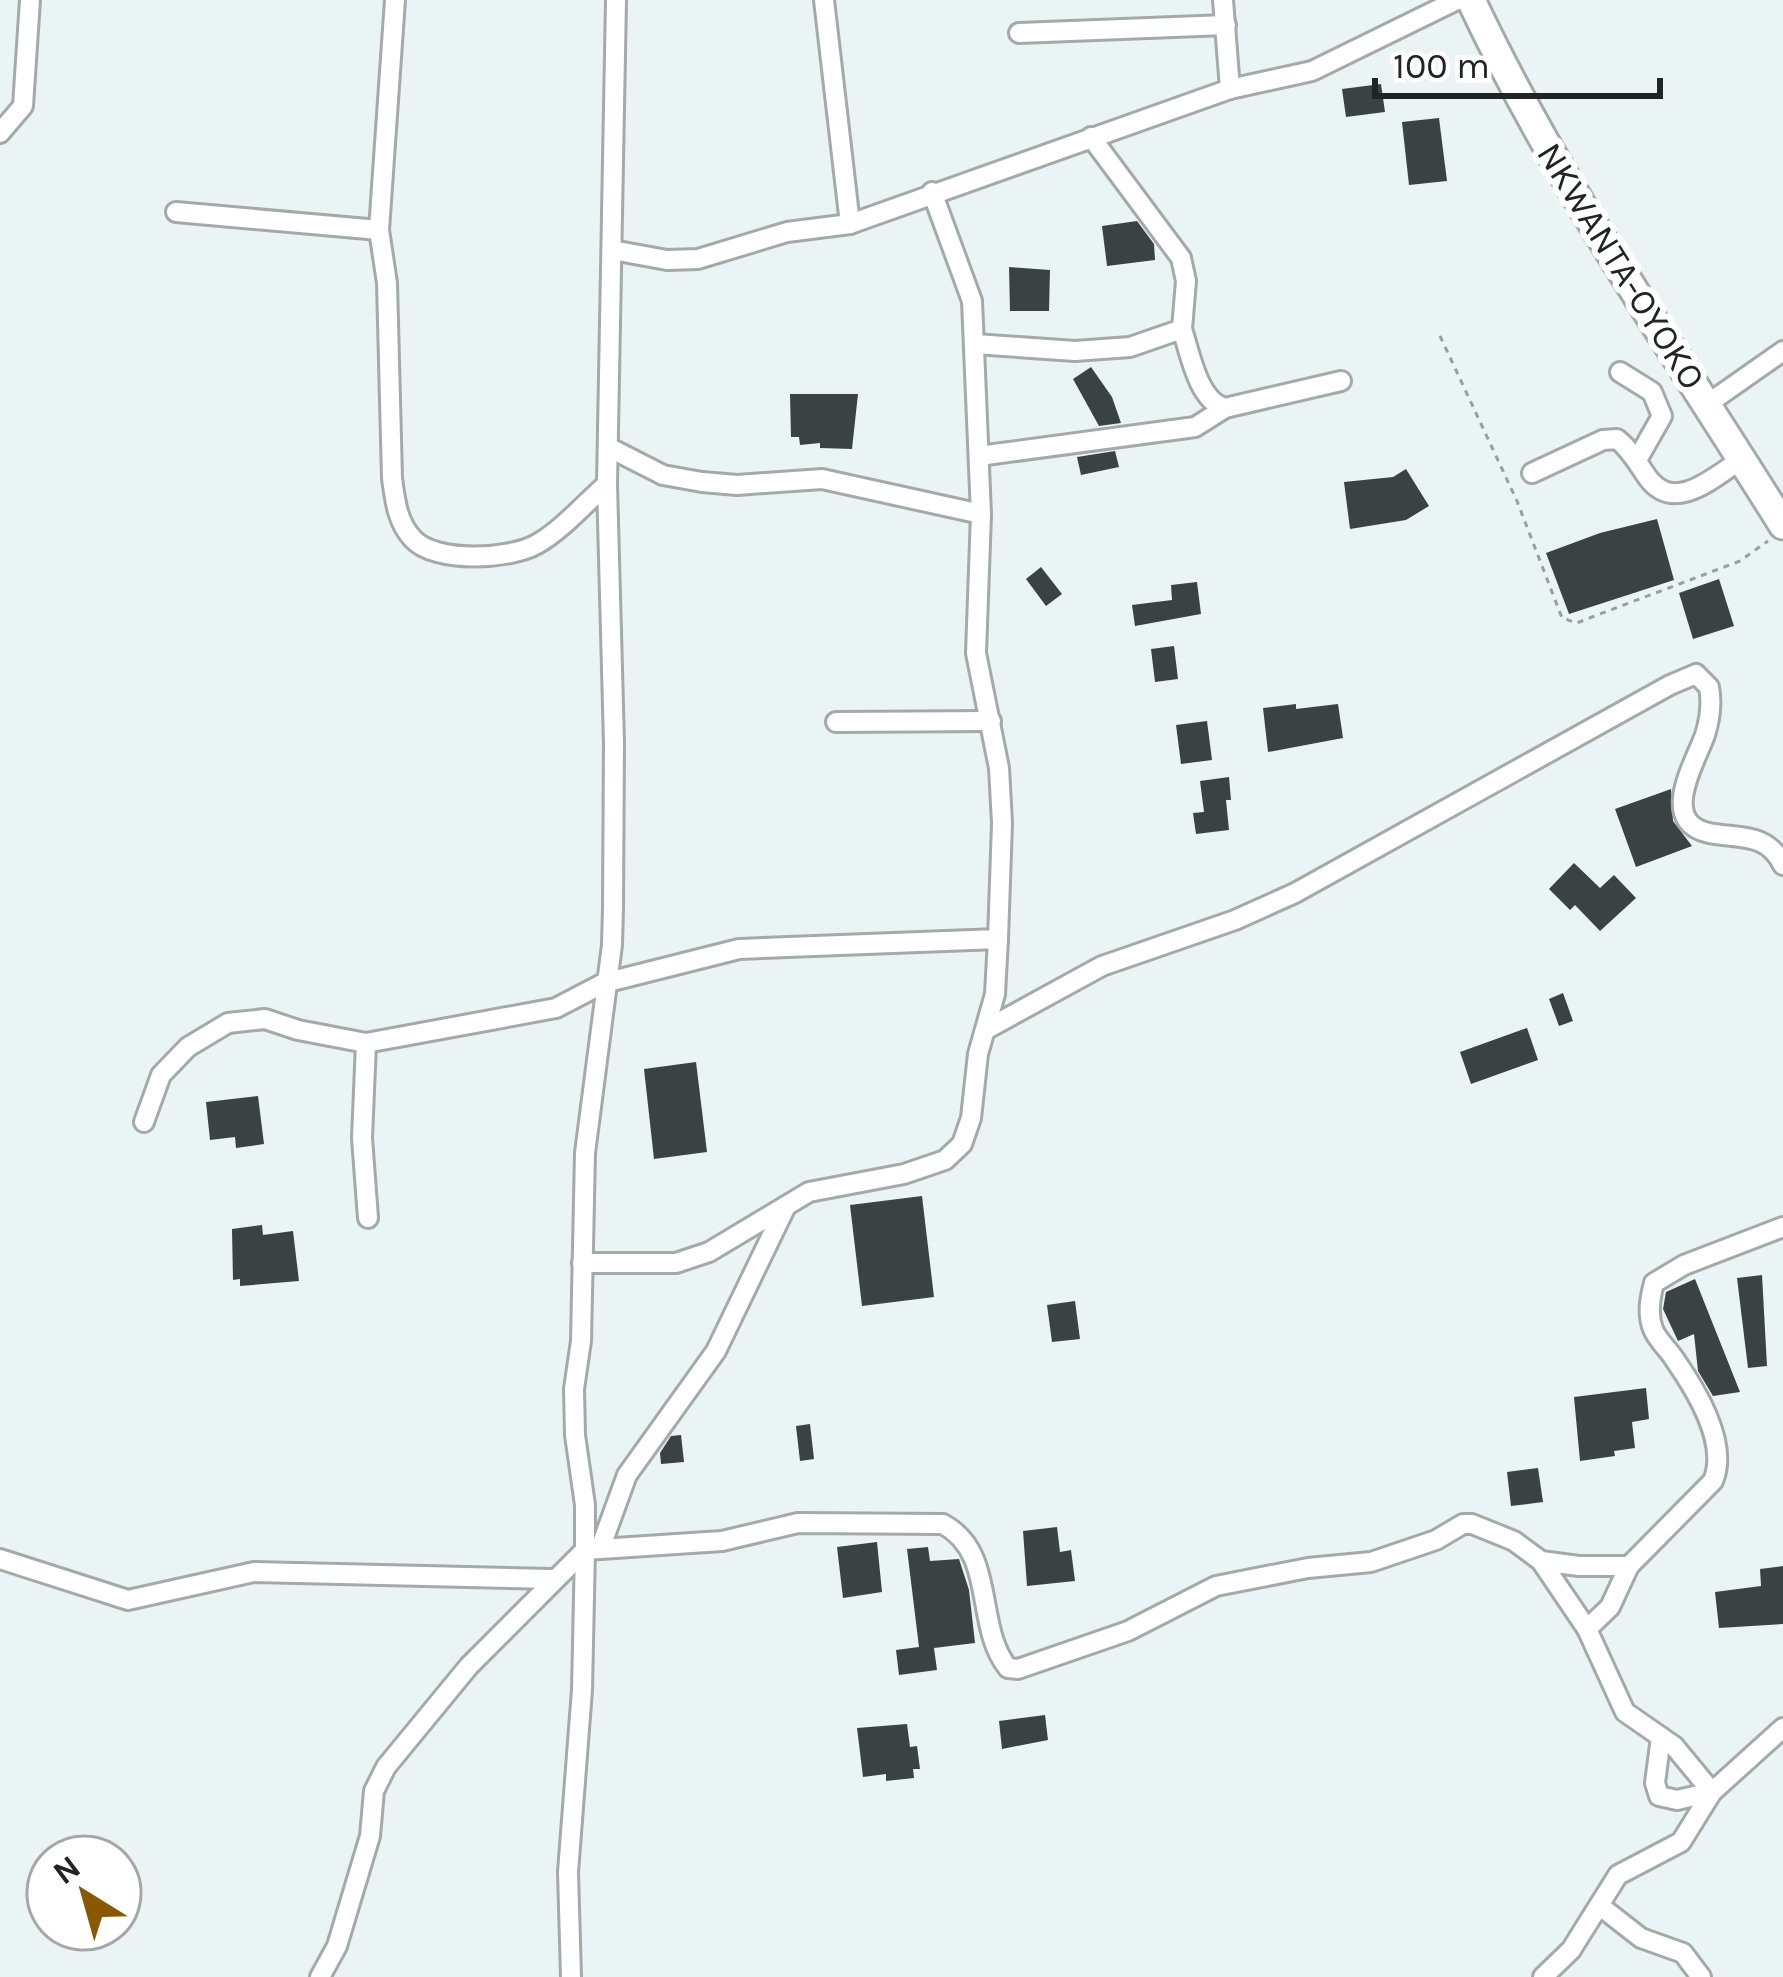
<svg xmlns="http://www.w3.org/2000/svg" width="1783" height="1977" font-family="Karla,sans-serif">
<rect width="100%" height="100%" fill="#ebf4f5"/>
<g fill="#3b4243">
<path d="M1381,84L1385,112L1346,117L1342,89Z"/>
<path d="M1439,118L1447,181L1409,185L1402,122Z"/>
<path d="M1137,221L1154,244L1155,260L1107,266L1102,226Z"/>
<path d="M1009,267L1050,270L1049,311H1010Z"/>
<path d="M1091,367L1112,397L1121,423L1099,426L1073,379Z"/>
<path d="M790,394H858L852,449L820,448V443L800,445L799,437H791Z"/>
<path d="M1115,451L1119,467L1081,475L1077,457Z"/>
<path d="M1406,469L1429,506L1406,520L1350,529L1344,482L1393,477Z"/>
<path d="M1657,519L1674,580L1569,614L1546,553L1600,533Z"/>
<path d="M1041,567L1062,594L1046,606L1026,579Z"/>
<path d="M1719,579L1734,626L1693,639L1679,593Z"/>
<path d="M1197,582L1201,614L1135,626L1132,605L1172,600L1171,585Z"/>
<path d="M1174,646L1178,679L1155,682L1151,649Z"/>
<path d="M1296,704V709L1338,704L1343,738L1268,752L1263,708Z"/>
<path d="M1207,721L1212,760L1181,764L1176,725Z"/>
<path d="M1229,777L1231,800H1226L1229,830L1196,834L1193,813L1204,812L1200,781Z"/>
<path d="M1671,789L1673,821L1692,846L1636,867L1615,809Z"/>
<path d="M1574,863L1600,888L1614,875L1636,898L1600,931L1575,905L1570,910L1549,889Z"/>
<path d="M1563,993L1573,1021L1559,1026L1549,999Z"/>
<path d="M1527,1028L1538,1060L1471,1084L1460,1052Z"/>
<path d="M696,1062L707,1152L654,1159L644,1069Z"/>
<path d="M258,1096L264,1144L236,1148L235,1137L210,1140L206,1102Z"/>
<path d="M922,1196L934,1297L862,1306L850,1205Z"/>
<path d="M262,1225L263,1235L293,1231L299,1281L240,1286V1279L233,1280L232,1229Z"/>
<path d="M1762,1275L1767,1366L1748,1368L1737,1278Z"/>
<path d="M1695,1279L1740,1392L1713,1396L1698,1371L1694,1334L1678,1341L1663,1309L1666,1292Z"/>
<path d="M1075,1301L1080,1339L1052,1342L1047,1305Z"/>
<path d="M1646,1388L1649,1419L1632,1422L1635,1448L1614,1451L1615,1456L1580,1461L1574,1397Z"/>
<path d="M810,1424L814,1459L800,1461L796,1426Z"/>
<path d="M681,1435L684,1462L661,1464L660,1453L671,1436Z"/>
<path d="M1538,1468L1543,1502L1511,1506L1507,1472Z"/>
<path d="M1057,1527L1060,1552L1071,1550L1075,1581L1027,1586L1023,1531Z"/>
<path d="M877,1542L882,1592L843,1598L837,1547Z"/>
<path d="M928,1547L930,1561L959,1559L969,1590L975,1643L934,1648L937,1670L899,1675L896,1650L919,1647L907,1549Z"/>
<path d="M1783,1566V1624L1719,1628L1715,1592L1761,1586L1760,1569Z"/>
<path d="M1045,1715L1048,1740L1002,1749L999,1721Z"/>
<path d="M907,1724L910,1747L917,1746L920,1769H913L914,1778L886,1781V1774L863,1777L857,1728Z"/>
</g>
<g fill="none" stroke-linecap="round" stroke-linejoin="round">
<g stroke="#a2aaac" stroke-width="24">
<g id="street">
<path d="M395,0L379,230L387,283L392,478C395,500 397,522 413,539C435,563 509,560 537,544C562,530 585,503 607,484"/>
<path d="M824,0L850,224"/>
<path d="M1019,33L1226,25"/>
<path d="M1230,89L1312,71L1457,0"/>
<path d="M0,133L23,106L30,0"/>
<path d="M176,212L379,230"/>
<path d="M612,250L667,260L698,259L787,232L850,224L1230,89L1223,0"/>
<path d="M1182,329C1190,353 1198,401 1225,408L1341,381"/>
<path d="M975,344L1075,351L1130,347L1182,329L1186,281L1181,258L1091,137"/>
<path d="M1620,372L1652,392L1662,416L1637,460"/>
<path d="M1706,405L1783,351"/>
<path d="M608,447L663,475L702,482L737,485L822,479L981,514"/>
<path d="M979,456L1195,427L1225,408"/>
<path d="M1532,473L1603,440L1617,439C1631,450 1638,464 1648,478C1675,514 1714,477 1742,459"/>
<path d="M836,722L991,721"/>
<path d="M985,1030L1102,966L1235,920L1295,893L1670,685L1696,674L1709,687C1712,703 1710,719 1705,735C1695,763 1658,822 1709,833C1739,839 1767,832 1783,865"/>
<path d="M366,1043L362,1138L368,1218"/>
<path d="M144,1122L161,1075L188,1047L228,1023L265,1019L298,1030L366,1043L556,1008L604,983L739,949L998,939L1002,823L999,768L976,653L981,514L972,301L932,192"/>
<path d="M582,1263H676L709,1252L809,1192L904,1174L945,1160L962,1144L971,1118L978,1054L995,994L998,939"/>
<path d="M600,1549L627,1475L716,1351L786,1206"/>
<path d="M0,1559L128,1600L254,1572L552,1579"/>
<path d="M1541,1561L1579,1566H1629"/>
<path d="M1587,1629L1610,1607L1629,1566L1713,1481C1729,1444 1696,1390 1675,1360C1669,1350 1657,1340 1653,1329C1647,1314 1650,1298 1654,1283L1684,1265L1783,1227"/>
<path d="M1600,1906L1641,1938L1683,1953L1701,1977"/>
<path d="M320,1977L337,1946L370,1836L374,1791L386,1767L469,1666L585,1550L722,1541L798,1523L943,1524C997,1553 974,1626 1008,1668L1018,1669L1128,1631L1216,1586L1308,1568L1371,1562L1436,1540L1463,1524H1472L1514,1541L1541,1561L1587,1629L1625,1712L1674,1746L1712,1792L1677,1800L1659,1796L1655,1783L1661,1737"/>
<path d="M571,1977L568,1872L582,1690L585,1550V1505L575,1435L574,1389L581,1341L585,1153L612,945L613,908L614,743L607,484L616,0"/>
<path d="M1543,1977L1571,1950L1618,1875L1681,1842L1712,1792L1783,1728"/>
</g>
</g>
<g stroke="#a2aaac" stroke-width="33">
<path id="secondary" d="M1471,0C1558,185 1675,352 1783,525"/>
</g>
<path stroke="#989f9f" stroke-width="3" stroke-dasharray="6 6" stroke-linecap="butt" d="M1440,336L1517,501L1562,618L1577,623L1592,617L1740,561L1768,541"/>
<use href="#street" stroke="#fff" stroke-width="18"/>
<use href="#secondary" stroke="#fff" stroke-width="27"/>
</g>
<g text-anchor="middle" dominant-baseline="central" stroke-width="12" stroke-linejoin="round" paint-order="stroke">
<g font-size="36" fill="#212424" stroke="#fff">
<text transform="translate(1621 266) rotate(58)">NKWANTA-OYOKO</text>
</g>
</g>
<g transform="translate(84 1893) rotate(323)"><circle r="57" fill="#ffffff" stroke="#a6a7a7" stroke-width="3"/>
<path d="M0-9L21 45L0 30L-21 45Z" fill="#8a5800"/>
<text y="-18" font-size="33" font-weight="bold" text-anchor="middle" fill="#212424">N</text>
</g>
<path d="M1375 78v18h285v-18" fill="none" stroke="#212424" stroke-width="6"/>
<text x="1393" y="78" font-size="36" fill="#212424" stroke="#ffffff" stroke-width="9" paint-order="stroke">100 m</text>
</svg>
